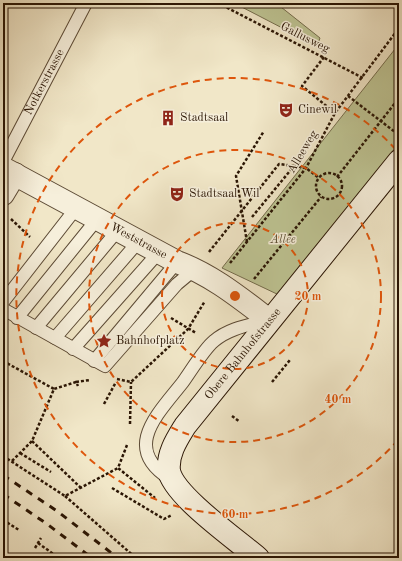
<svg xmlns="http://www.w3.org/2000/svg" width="402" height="561" font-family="'Old Standard TT',serif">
<rect width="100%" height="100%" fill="#f1e7c8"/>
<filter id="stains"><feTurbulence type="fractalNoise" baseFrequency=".005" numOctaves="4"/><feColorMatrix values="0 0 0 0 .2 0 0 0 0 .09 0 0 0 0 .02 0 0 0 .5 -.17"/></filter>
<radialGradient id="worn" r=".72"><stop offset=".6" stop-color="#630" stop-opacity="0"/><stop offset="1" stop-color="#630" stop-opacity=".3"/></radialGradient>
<g fill="#bec493" stroke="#746c4c">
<path d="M234,3H283L281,7L320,38L317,46Z"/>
<path d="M399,44V143L279,295L222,268Z"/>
</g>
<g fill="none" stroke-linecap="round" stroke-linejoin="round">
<g stroke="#5c4a35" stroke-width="14">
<g id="lane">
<path id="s1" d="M3,162L86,3"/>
<path d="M3,302L77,207"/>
<path d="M3,309L105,366L177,284L195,269"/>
<path d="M17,318L98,218"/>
<path d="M36,328L118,230"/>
<path d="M55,338L139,241"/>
<path d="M73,349L159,252"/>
<path d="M94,361L177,262"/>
<path d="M170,479C121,448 158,414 183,382C191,371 204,349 214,341C229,328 250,325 268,320"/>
</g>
</g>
<g stroke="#5c4a35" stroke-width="24">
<g id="street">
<path id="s2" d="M3,168L177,262C212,275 240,298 269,320"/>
<path d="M3,194L15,174"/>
</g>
</g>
<g stroke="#2a1504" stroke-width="24">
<g id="secondary">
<path id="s3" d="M258,558C237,540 174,496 169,471C167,454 177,439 185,426L399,161"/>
</g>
</g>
<g stroke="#2a1504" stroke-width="2.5" stroke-dasharray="3 2" stroke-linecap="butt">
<path d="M218,3L363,78"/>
<path d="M225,6L227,3"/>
<path d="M324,57L302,86L335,113"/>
<path d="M348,96L399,135"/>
<circle cx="329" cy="186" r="13"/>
<path d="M337,177L399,98"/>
<path d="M252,217L294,166L306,168L319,178"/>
<path d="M11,219L30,237"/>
<path d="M247,242L236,176L264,131"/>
<path d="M209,252L279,164L294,166"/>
<path d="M230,263L306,168L335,113L399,28"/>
<path d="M254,279L321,197"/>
<path d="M171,318L196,333"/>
<path d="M3,361L54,389"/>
<path d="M117,379L131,382L188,329L205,301"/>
<path d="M76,382L90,380"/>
<path d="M272,382L290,360"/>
<path d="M104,404L116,382"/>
<path d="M232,416L240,422"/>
<path d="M130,424L131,382"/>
<path d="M32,441L81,488"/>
<path d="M127,445L118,468L155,498"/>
<path d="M20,453L51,472"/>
<path d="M3,456L65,496L118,468"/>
<path d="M12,461L32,441L54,389L76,382L78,386"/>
<path d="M112,488L164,519L172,515"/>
<path d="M65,496L136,558"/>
<path d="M3,520L19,530"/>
<path d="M38,543L59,558"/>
<path d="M35,548L41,538"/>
</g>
<use href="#lane" stroke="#f6efdb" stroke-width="12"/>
<use href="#street" stroke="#f6efdb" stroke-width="22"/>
<use href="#secondary" stroke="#f6efdb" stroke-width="22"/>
<g stroke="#2a1504" stroke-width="3" stroke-dasharray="7 7" stroke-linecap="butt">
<path d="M3,475L57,511L118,558"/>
<path d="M3,494L47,524L92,558"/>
</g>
</g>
<g fill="none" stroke="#de560c" stroke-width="2" stroke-dasharray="7 5">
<circle cx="235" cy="296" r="73"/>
<circle cx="235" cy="296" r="146"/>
<path d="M398 440A218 218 0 1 1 398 152"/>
</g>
<defs>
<g id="theatre-bare" transform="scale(1.2)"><path d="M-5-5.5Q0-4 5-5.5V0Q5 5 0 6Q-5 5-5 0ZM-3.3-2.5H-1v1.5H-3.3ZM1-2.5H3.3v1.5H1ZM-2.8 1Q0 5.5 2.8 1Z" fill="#8f2418" stroke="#f6efdb" stroke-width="2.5" paint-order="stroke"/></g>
<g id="building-bare" transform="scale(1.2)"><path d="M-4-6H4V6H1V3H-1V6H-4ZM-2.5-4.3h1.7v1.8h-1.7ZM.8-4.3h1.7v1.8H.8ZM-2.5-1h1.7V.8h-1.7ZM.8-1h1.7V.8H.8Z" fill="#8f2418" stroke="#f6efdb" stroke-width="2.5" paint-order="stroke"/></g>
<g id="sight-bare" transform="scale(1.2)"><path d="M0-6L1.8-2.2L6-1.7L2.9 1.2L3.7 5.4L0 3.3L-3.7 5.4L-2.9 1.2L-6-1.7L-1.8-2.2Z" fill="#8f2418" stroke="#f6efdb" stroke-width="2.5" paint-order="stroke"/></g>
</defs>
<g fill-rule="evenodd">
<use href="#theatre-bare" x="286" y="110"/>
<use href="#building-bare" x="168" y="118"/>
<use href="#theatre-bare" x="177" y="194"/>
<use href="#sight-bare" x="104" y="341"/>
</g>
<g text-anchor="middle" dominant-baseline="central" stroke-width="3" stroke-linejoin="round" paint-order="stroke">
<g font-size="12" fill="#2a1504" stroke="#f6efdb">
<text transform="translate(305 38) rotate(27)">Gallusweg</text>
<text stroke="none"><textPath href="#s1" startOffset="90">Notkerstrasse</textPath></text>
<text transform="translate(303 152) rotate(-59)">Alleeweg</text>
<text stroke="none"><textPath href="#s2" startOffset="154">Weststrasse</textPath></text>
<text stroke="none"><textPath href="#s3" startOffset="267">Obere Bahnhofstrasse</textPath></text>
</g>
<g font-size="12" fill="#2a1504" stroke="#f6efdb" text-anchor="start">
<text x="298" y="110">Cinewil</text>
<text x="180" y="118">Stadtsaal</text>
<text x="189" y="194">Stadtsaal Wil</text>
<text x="116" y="341">Bahnhofplatz</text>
</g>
<g font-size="12" font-style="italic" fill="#5e5236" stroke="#f6efdb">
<text x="283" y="240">Allee</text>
</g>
</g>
<circle cx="235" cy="296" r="6" fill="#de560c" stroke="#f6efdb" stroke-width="2"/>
<g font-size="12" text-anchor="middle" font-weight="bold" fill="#de560c" stroke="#f6efdb" stroke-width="3" stroke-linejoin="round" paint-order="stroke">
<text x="308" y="300">20 m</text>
<text x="338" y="403">40 m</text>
<text x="235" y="518">60 m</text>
</g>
<rect width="402" height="561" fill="none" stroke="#f1e7c8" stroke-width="16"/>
<rect x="4" y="4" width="394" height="553" fill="none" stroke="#2a1504" stroke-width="2"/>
<rect x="8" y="8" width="386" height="545" fill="none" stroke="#2a1504"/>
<rect width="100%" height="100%" filter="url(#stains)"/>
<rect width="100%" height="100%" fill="url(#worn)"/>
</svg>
